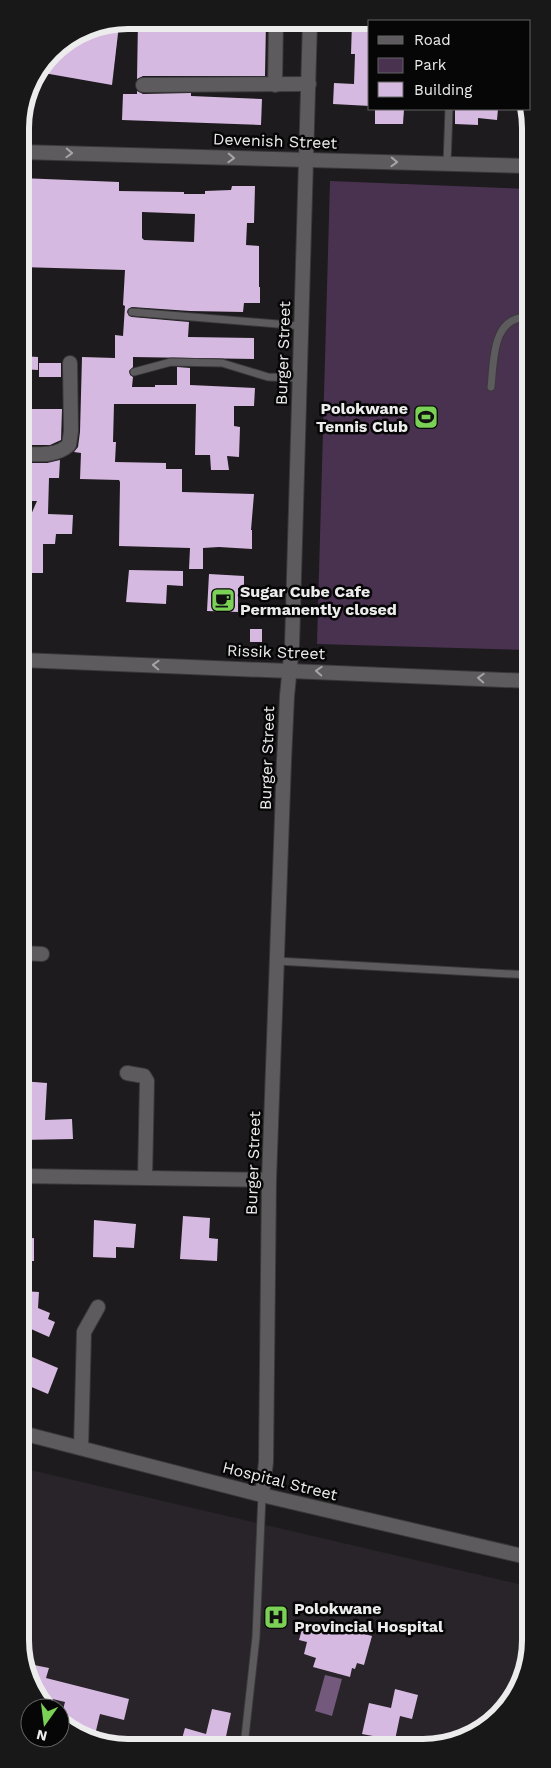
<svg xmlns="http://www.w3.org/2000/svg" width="551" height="1768" font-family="'Work Sans',sans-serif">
<rect width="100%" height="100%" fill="#1d1b1d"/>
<path fill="#29232a" d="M22,1468L531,1587V1647L505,1711L444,1746H106L60,1721V1708H47L22,1661Z"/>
<path fill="#493250" d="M330,181L529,189L530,650L317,644Z"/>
<path fill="#73597c" d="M325,1675L342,1679L332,1716L315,1711Z"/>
<g fill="#d6b9e0" fill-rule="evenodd">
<path d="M138,20L266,21L265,76H143L137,79Z"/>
<path d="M352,22H370V106L333,104L334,83L354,84L355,54H351Z"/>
<path d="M109,24L119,25L112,85L38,72L52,51L87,28Z"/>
<path d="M137,91L143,94L191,93V96L262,99L261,125L122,120L123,94H137Z"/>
<path d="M375,109H404L403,124H375Z"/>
<path d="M455,109H498L497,120L478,118V125L455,124Z"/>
<path d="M20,178L119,182V191L184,192V194H205V191L231,190L232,186H255L254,223H247L246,245L259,246V287H260V303H244L243,312L190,311L132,307L128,309L127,312L129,316L132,317L189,322L188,337L254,338V359L133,357V367L129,371L130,375L133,377L132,387H155V385H177V367L190,368V385L255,388L254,406H234V426L240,427L239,457L227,456L229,470H211L210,455H195L196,404H114L113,442H116L115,462L166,463V469H182V492L254,494L251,530H252V549L219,547L203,548V569H189L190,548L119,546L120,482L119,480L80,479L81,453L74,452L78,447L80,432L82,357L115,358V335L123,336L125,306L123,305L125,270L20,267ZM142,212L195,214L194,242L144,240L142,238Z"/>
<path d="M20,310L32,311V325H20Z"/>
<path d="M20,356L38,357V370L20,369Z"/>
<rect x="39" y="363" width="22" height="14"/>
<path d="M31,409H62L61,440L50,445H31Z"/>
<path d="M60,460L59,478H49L48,514L73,515L72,534H56L55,544H43V573H26V569H23V541H21V526H26L37,501H30L31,480H26V477H21V463H47Z"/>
<path d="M129,570L183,571V586L167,585L166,604L126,602Z"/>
<path d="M209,574L244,576V589L238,588V612L207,611Z"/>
<rect x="250" y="629" width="12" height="13"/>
<path d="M21,1081L47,1083L45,1120L72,1119L73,1139L21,1140Z"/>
<path d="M183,1216L210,1218L209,1238L218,1239L217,1261L180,1259Z"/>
<path d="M94,1220L136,1224L134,1248L116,1247V1258L93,1257Z"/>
<path d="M34,1238V1261H23L22,1239Z"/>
<path d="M22,1291L39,1292L38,1308L50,1313L48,1319L55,1322L49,1337L22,1325Z"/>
<path d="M32,1357L58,1368L48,1394L22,1383Z"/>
<path d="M323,1623L372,1636L364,1665L357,1663L355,1669L352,1668L350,1677L313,1667L316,1658L304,1654L307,1642L299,1640L303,1626L311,1628L312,1624L323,1627Z"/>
<path d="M29,1664L49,1668L46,1678L129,1699L124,1720L100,1714L94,1739L60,1721L65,1702L40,1696L27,1671Z"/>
<path d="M395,1689L418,1695L412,1719L400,1716L395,1740L362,1734L369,1703L391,1708Z"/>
<path d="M212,1709L231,1713L224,1746H180L185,1728L206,1734Z"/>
</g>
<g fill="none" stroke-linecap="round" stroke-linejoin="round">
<g stroke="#3a393a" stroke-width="9">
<g id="lane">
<path d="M447,164L449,109"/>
<path d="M132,312L301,326"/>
<path d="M134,372L171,362L222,363L268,377L299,378"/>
<path d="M491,387C494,359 492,316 529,317"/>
<path d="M277,961L530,975"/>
<path d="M244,1746L256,1637L262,1495"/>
</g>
</g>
<g stroke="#3a393a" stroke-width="16">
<g id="street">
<path d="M143,85L309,84"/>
<path d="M275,85L276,21"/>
<path d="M20,152L529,166"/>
<path d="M21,454C38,454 55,457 69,445L71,431L70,363"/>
<path d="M21,660L530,681"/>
<path d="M21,953L42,954"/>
<path d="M127,1073L144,1076L147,1081L145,1178"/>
<path d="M21,1176L269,1180"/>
<path d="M22,1433L262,1495L531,1558"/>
<path d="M81,1448L84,1332L98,1307"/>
<path d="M262,1495L266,1462L269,1180L284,761L287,696L292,646L310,21"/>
</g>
</g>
<use href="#lane" stroke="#5d5b5e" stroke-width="7"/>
<use href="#street" stroke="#5d5b5e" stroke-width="14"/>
</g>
<defs><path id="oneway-chevron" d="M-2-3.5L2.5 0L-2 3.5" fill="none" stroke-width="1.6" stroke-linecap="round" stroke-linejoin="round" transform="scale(1.25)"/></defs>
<g stroke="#a5a4a6">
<use href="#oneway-chevron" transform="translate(69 153) rotate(2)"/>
<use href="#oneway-chevron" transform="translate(231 158) rotate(2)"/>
<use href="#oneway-chevron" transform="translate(394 162) rotate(2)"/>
<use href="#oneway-chevron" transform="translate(156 665) rotate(-178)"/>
<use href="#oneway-chevron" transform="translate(319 671) rotate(-177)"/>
<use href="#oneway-chevron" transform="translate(481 678) rotate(-177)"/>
</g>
<defs>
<g id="stadium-square" transform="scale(1.25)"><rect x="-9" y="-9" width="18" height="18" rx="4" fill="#7bd156" stroke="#070607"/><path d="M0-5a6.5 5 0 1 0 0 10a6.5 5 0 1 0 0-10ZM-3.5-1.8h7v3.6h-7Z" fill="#111"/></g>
<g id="cafe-square" transform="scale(1.25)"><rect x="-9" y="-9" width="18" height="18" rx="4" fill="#7bd156" stroke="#070607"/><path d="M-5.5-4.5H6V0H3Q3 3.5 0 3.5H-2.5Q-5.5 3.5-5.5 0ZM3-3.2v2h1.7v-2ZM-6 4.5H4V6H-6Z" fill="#111"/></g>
<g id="hospital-square" transform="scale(1.25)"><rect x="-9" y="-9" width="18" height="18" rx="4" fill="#7bd156" stroke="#070607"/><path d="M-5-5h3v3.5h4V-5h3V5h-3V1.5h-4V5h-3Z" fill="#111"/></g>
</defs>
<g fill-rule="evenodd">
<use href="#stadium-square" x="426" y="417"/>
<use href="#cafe-square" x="223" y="600"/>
<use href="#hospital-square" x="276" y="1617"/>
</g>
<g text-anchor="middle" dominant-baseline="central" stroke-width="5" stroke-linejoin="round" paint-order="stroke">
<g font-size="16" fill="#edeced" stroke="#070607">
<text transform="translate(275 141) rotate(2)">Devenish Street</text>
<text transform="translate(283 353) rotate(-88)">Burger Street</text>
<text transform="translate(276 652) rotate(2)">Rissik Street</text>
<text transform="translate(267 758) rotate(-88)">Burger Street</text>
<text transform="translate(253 1163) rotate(-88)">Burger Street</text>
<text transform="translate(280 1481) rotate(14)">Hospital Street</text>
</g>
<g font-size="16" font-weight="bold" fill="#edeced" stroke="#070607" text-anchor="start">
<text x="408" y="408" text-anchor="end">Polokwane<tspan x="408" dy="18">Tennis Club</tspan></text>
<text x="240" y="591">Sugar Cube Cafe<tspan x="240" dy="18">Permanently closed</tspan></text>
<text x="294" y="1608">Polokwane<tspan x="294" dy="18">Provincial Hospital</tspan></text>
</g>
</g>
<path d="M0 0H551V1768H0ZM128 29H423A99 99 0 0 1 522 128V1640A99 99 0 0 1 423 1739H128A99 99 0 0 1 29 1640V128A99 99 0 0 1 128 29Z" fill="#191819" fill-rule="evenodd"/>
<path fill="none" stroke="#edeced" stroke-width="6" d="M128 29H423A99 99 0 0 1 522 128V1640A99 99 0 0 1 423 1739H128A99 99 0 0 1 29 1640V128A99 99 0 0 1 128 29Z"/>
<rect x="368" y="20" width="162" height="90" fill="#070607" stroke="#636263"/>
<rect x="378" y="36" width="25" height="8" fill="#5d5b5e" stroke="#636263"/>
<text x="414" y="45" font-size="15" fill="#edeced">Road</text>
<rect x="378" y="58" width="25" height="15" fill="#493250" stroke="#636263"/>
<text x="414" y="70" font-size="15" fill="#edeced">Park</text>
<rect x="378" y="82" width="25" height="15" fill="#d6b9e0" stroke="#636263"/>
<text x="414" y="95" font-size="15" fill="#edeced">Building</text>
<g transform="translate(45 1723) rotate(194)"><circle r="24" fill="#070607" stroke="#636263"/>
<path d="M0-4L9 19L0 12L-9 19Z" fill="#7bd156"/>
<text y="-8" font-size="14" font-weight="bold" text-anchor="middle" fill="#edeced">N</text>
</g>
</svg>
